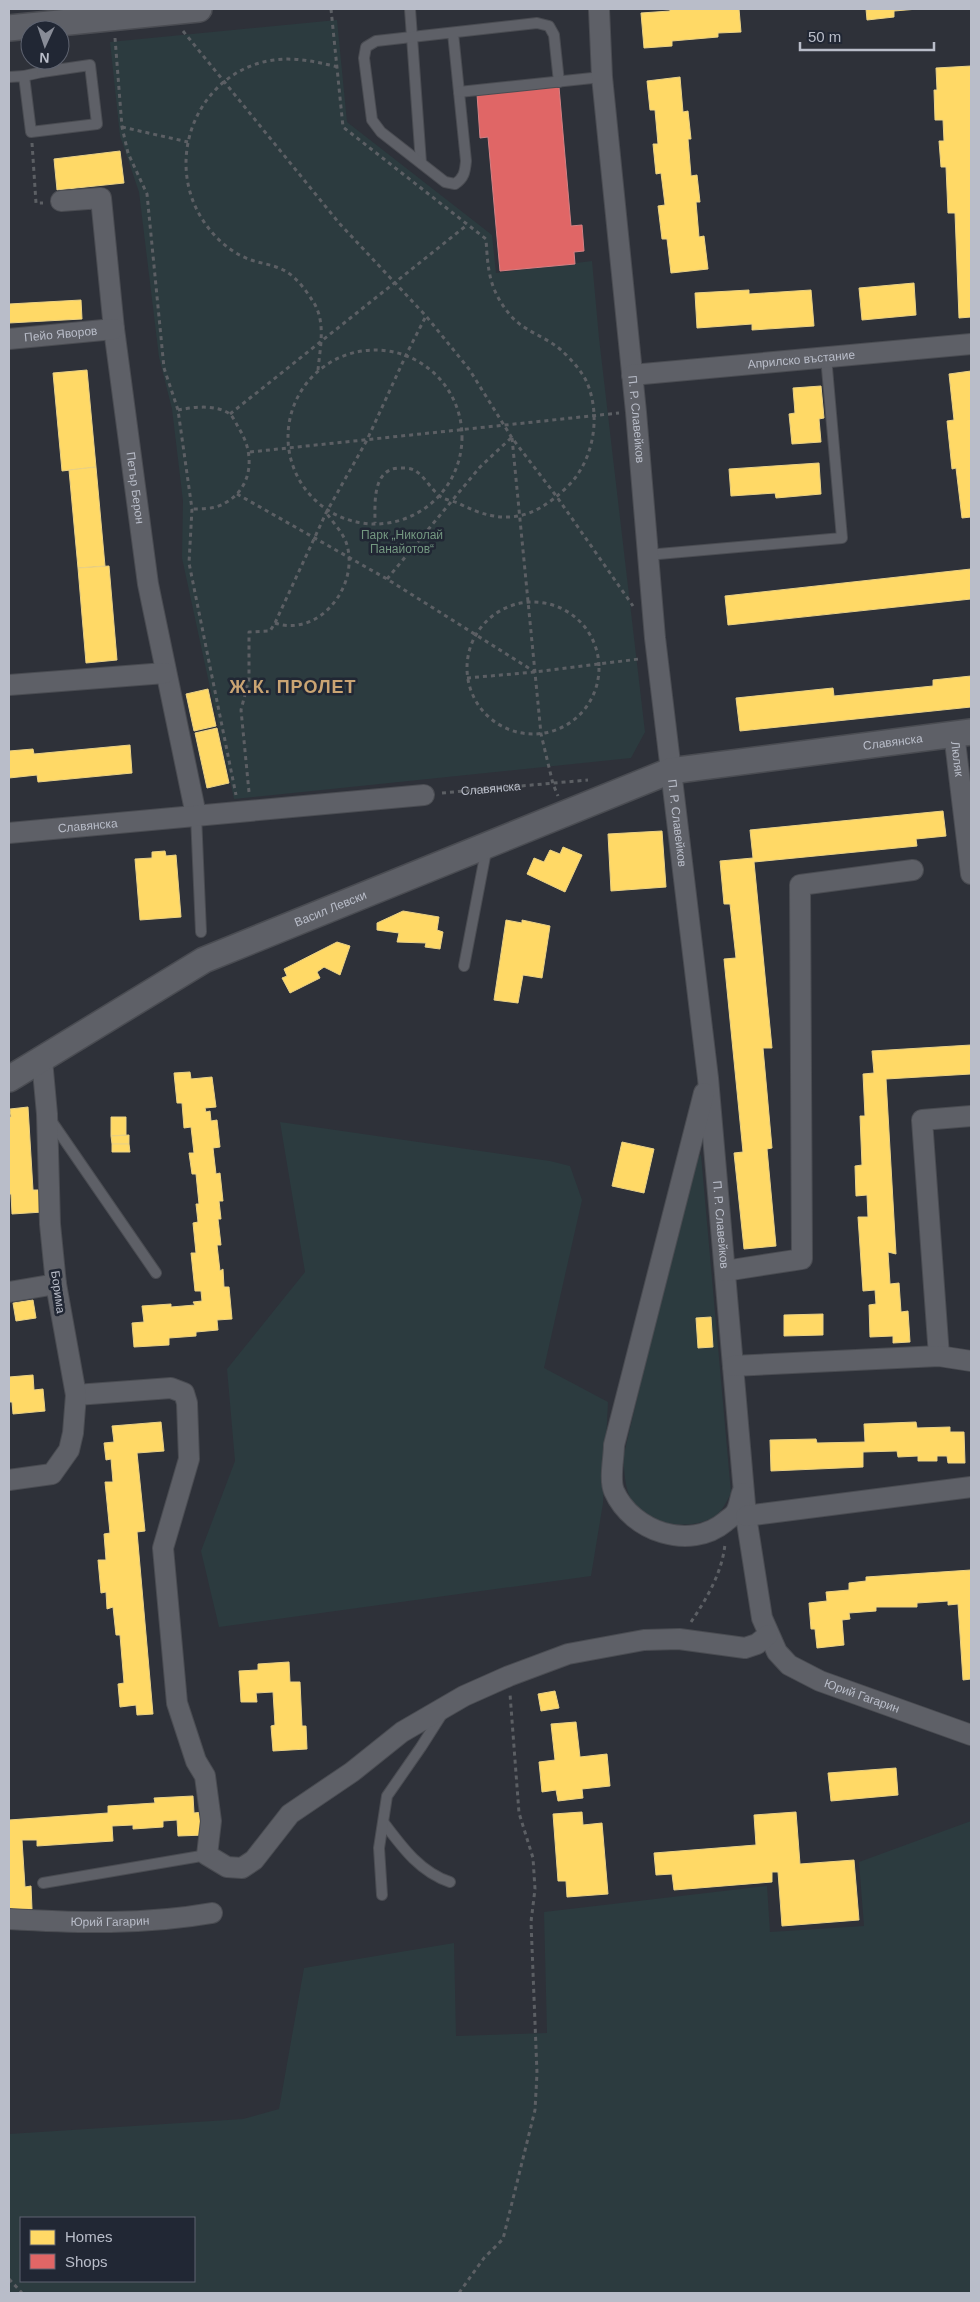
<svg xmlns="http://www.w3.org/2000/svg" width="980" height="2302" font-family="Helvetica,sans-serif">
<rect width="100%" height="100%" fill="#2e3139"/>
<g fill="#2c3b3f" fill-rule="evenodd">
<path d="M337,20L347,122L492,235L496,273L592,261L599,338L645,732L631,758L234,799L182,558L183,501L172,409L159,357L139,192L120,136L110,42Z"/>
<path d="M280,1122L550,1161L570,1166L582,1200L544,1368L608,1402L603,1503L591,1576L219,1627L201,1551L235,1461L227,1369L305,1272Z"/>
<path d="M701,1155L731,1493C726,1503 721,1514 710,1519C687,1530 648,1525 633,1502C624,1489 625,1473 623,1458L694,1158Z"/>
<path d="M971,1821V2293H9V2134L243,2119L279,2109L304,1968L454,1943L456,2036L547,2033L544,1912L767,1886L770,1932L864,1926L859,1862ZM194,2218V2281H21V2218Z"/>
</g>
<g fill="#ffd966" stroke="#ead184">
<path d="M670,9H739L741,32L718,33V37L672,41V46L644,48L641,13L670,11Z"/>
<path d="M866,9H918L894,11V17L867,20Z"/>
<path d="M971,66V317L959,318L955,213H948L946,167H941L939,141H944L943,120H935L934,90H937L936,68Z"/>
<path d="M680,77L683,112L688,111L691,139H688L691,176L697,175L700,202H696L699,237L704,236L708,269L671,273L667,239H662L658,206L665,205L661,173L656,174L653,144H658L655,110H650L647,81Z"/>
<path d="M120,151L124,183L57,190L54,159Z"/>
<path d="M914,283L916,315L862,320L859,288Z"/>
<path d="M749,290V294L811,290L814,326L752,330V324L697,328L695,293Z"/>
<path d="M81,300L82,319L9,323V304Z"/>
<path d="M87,370L96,467L62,471L53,373Z"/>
<path d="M971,371V517L962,518L956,468L952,469L947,421L954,420L949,374Z"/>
<path d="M821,386L824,418L819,419L821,442L792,444L789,414L795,413L793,388Z"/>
<path d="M819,463L821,494L776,498L775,493L731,496L729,469Z"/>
<path d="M96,467L105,566L78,568L69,470Z"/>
<path d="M109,566L117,660L86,663L78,568Z"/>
<path d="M971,569V599L728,625L725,596Z"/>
<path d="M971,676V707L740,731L736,698L833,688L834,696L933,686V680Z"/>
<path d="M208,689L216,726L194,731L186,694Z"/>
<path d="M217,728L229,783L207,788L195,733Z"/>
<path d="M130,745L132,773L38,782L37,775L9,778V751L33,749L34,754Z"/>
<path d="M943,811L946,836L916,839L917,846L754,862L772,1048H763L772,1148L767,1149L776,1246L744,1249L734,1153L743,1152L724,959L736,958L730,904H724L720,861L753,858L750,830Z"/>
<path d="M662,831L666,887L611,891L608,834Z"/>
<path d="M563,847L582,855L565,892L527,874L534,858L544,862L550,850L560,854Z"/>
<path d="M165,851L166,856L176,855L181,917L140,920L135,859L152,858V852Z"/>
<path d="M403,911L439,917L437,930L443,932L440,949L425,947L426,943L397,942L399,933L377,930V923Z"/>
<path d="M506,920L522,923V920L550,926L542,978L523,975L518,1003L494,1000Z"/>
<path d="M337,942L350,946L340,975L324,967L317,972L320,978L290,993L282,978L287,976L284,969Z"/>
<path d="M971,1045V1074L886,1079L896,1254L888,1252L890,1284L899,1283L901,1312L908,1311L910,1342L893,1343V1336L870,1337L869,1305L876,1304L875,1290L863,1291L858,1217H868L867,1195L856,1196L855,1166L862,1165L860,1116H865L863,1074L874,1073L872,1051Z"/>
<path d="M190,1072L191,1079L212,1077L216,1107L205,1108L206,1112L210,1111L211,1121L217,1120L220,1147L213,1148L216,1174L220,1173L223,1201H219L221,1219H218L221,1245H217L220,1271L223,1269L224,1287H229L232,1319L217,1320L218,1330L196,1332V1336L169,1338V1345L134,1347L132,1323L144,1322L142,1306L171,1304V1307L195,1305L193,1302L202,1301L201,1291H195L191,1253H196L193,1223L198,1222L196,1204H199L196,1174H192L189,1153H194L191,1127L184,1128L182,1103H177L174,1073Z"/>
<path d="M28,1107L33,1190H41L43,1212L12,1214L11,1194H9V1117H11L10,1109Z"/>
<path d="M111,1117H126V1135L111,1136Z"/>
<path d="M129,1135V1144H112L111,1136Z"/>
<path d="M622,1142L654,1149L644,1193L612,1186Z"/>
<path d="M112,1144H129L130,1152H112Z"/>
<path d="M33,1300L36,1318L16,1321L13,1303Z"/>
<path d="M823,1314V1335L784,1336V1315Z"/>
<path d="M711,1317L713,1347L698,1348L696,1318Z"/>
<path d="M33,1375L34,1390L43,1389L45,1411L13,1414L12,1402H9V1377Z"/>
<path d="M161,1422L164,1451L137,1453L145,1531L137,1532L153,1714L137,1715L136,1705L120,1707L118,1684L124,1683L120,1635H116L113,1607L107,1609L106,1592L101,1593L98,1560H106L104,1534L110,1533L105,1482H113L111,1459L106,1460L104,1443L114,1442L112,1426Z"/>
<path d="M916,1422L917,1428L950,1427V1432H964L965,1463H948L947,1456H937V1461H918V1456L898,1457L897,1451L863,1452V1467L771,1471L770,1440L816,1439L817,1443L865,1442L864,1424Z"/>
<path d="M971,1570V1679L963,1680L958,1604L948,1605V1601L917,1603V1607H876V1611L849,1613L850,1619L842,1620L844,1645L817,1648L815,1629H811L809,1603L827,1601L826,1592L849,1590V1583L866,1581V1577Z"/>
<path d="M289,1662L290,1682H300L302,1726H306L307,1749L273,1751L271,1726L275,1725L273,1692L256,1693L257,1702H241L239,1671L258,1670V1664Z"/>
<path d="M555,1691L559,1708L541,1711L538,1694Z"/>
<path d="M576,1722L580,1757L607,1754L610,1786L582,1789L583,1798L558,1801L556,1790L542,1792L539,1762L555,1760L551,1724Z"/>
<path d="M896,1768L898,1795L831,1801L828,1773Z"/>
<path d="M193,1796L194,1813L203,1812L205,1835L178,1836L177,1820L163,1821V1827L133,1829V1825L112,1826L113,1841L37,1846V1840H22L25,1887L31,1886L32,1909L9,1910V1820L108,1813V1806L155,1803L154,1798Z"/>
<path d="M582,1812L583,1825L602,1823L608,1894L567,1897L566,1881H558L553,1814Z"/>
<path d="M796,1812L800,1864L854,1860L859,1920L782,1926L778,1872H772V1882L674,1890L672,1874L656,1875L654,1853L756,1845L754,1815Z"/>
</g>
<path fill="#e06666" stroke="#d48084" d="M559,87L571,226L582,225L584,251L574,252L575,264L500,271L488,137L480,138L477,94Z"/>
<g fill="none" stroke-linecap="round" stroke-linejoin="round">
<g stroke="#4a4c52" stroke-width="12">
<g id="service">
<path d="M410,9L421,163"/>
<path d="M453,33L466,161C465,172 464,178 455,184L445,182L381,132L372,120L364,58L366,47L376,41L537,23L549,26L554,35L559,82"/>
<path d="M24,76L42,72L40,60"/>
<path d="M9,77L24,76L31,132L97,124L90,65L42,72"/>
<path d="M459,92L602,77"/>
<path d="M647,555L842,538L826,357"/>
<path d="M196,815L201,932"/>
<path d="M464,966L487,846"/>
<path d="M50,1119L156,1273"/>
<path d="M384,1823C402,1847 420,1872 450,1882"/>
<path d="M43,1883L207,1855"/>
<path d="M382,1895L379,1848L387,1796L421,1747L442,1714"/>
</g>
</g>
<g stroke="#4a4c52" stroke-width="22">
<g id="minor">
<path id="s2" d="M599,9L602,77L636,412L655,638L708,1078L746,1516L762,1618L777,1652L789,1665L820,1681L971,1735"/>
<path id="s3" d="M61,201L101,198L114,329L148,584L196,815"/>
<path id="s4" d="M9,339L114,329"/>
<path id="s5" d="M632,375L971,344"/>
<path d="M9,685L165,673"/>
<path id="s6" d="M954,733L971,874"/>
<path id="s7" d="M9,833L424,795"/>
<path d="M704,1093L614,1445C614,1458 609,1479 614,1491C632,1532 690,1551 725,1522C728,1519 734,1516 736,1512C739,1507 740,1499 742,1493"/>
<path d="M725,1271L802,1259L800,885L913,870"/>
<path d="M9,1292L56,1284"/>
<path d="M939,1356L922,1120L971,1116"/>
<path d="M733,1366L939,1356L971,1361"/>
<path d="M76,1395L171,1388L184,1393L187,1403L189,1459L163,1548L177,1703L196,1761L205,1776L211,1821L207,1855L227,1867L242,1868L254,1860L290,1814L352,1772L402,1732L464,1696L509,1676L568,1654L644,1640L679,1639L745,1648L757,1644L768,1635"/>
<path d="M9,1480L52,1474L69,1450L73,1433L76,1395L56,1284L50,1224L47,1114L42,1060"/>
<path d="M746,1516L971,1487"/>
<path id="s8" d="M9,1919C77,1923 144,1925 212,1913"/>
</g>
</g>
<g stroke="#4a4c52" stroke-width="28">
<g id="tertiary">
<path d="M9,28L199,9"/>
<path id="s9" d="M9,1079L204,960L670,771L971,732"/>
</g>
</g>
<g stroke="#5c5f64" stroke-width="3" stroke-dasharray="4 4" stroke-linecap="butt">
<path d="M331,9L343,127L486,239C488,271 489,290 511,316C525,332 545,336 561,350C571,359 583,372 588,385C601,419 593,462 567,487C532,521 502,526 458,503C453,501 446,500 441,497C431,490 425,476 414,470C410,468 404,468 399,468C372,469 375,504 375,523"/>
<path d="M183,31L339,223L426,316L469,369L512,438L557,497L633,606"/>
<path d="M115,38L122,127L128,153L147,194L164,368L178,410L192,509L189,563L236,795"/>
<path d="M122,127L188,142"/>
<path d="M32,143L36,203H43"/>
<circle cx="375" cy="437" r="87"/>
<path d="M318,370C320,348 326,323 314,303C307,292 298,279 287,272C276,265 263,264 251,260C222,250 198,221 190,192C173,132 212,68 274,60C296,57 317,62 338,67"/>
<path d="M178,410C194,407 215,404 230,414C233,417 236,423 238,427C255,452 254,487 225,503C216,509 202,509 192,509"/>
<path d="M230,414L467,225"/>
<path d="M512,438L541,734L553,784L558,796"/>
<path d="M250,452L619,413"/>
<path d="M237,494L387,579L535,672"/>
<path d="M387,579L480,467L511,438"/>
<circle cx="533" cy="668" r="66"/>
<path d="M275,623C320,638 361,584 346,542C342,532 333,522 327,514"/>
<path d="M467,678L535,672L639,659"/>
<path d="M249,792L241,710L249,679V632L270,631L275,623L326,513L367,440L407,353L426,316"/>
<path id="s1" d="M442,793L588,780"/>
<path d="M691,1622C707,1598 722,1573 725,1544"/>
<path d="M9,2279L22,2293"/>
<path d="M459,2293L484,2258L503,2239L535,2110L537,2073L531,1922L535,1889L533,1858L519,1813L510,1694"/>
</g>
<use href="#service" stroke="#5e6067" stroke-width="10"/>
<use href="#minor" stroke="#5e6067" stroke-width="20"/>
<use href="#tertiary" stroke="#5e6067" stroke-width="25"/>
</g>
<g text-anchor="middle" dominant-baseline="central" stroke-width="5" stroke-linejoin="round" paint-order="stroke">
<g font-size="12" fill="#b9bdc9" stroke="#212734">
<text stroke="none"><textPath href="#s4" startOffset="52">Пейо Яворов</textPath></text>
<text stroke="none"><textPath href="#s5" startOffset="170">Априлско въстание</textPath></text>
<text stroke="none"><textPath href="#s2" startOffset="412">П. Р. Славейков</textPath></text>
<text stroke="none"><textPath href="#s3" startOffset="332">Петър Берон</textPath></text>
<text stroke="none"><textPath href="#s9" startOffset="956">Славянска</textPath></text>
<text stroke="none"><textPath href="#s6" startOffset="26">Люляк</textPath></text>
<text stroke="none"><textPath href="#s1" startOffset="49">Славянска</textPath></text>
<text stroke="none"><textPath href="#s2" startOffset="818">П. Р. Славейков</textPath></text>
<text stroke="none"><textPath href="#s7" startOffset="79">Славянска</textPath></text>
<text stroke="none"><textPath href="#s9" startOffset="365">Васил Левски</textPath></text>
<text stroke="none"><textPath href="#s2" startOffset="1222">П. Р. Славейков</textPath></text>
<text transform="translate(58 1292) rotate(82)">Борима</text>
<text stroke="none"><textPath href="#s2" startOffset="1752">Юрий Гагарин</textPath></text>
<text stroke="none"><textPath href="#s8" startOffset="101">Юрий Гагарин</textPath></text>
</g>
<g font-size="12" fill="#739780" stroke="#212734">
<text x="402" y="535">Парк „Николай<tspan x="402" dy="14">Панайотов“</tspan></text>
</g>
<g font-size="18" font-weight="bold" letter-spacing="1" fill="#caa473" stroke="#212734">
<text x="293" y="687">Ж.К. ПРОЛЕТ</text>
</g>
</g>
<rect width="980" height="2302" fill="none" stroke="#b9bdc9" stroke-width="20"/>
<rect x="20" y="2217" width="175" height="65" fill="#212734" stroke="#5e6370"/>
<rect x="30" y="2230" width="25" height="15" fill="#ffd966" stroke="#5e6370"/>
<text x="65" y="2242" font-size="15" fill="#b9bdc9">Homes</text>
<rect x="30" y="2254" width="25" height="15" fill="#e06666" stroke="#5e6370"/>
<text x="65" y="2267" font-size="15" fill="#b9bdc9">Shops</text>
<g transform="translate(45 45) rotate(183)"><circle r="24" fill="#212734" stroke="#5e6370"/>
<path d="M0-4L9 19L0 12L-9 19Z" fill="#888c97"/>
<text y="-8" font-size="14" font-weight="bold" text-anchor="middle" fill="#b9bdc9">N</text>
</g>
<path d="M800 42v8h134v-8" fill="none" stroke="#b9bdc9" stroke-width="2.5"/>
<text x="808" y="42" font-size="15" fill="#b9bdc9" stroke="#212734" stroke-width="4" paint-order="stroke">50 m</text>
</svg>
